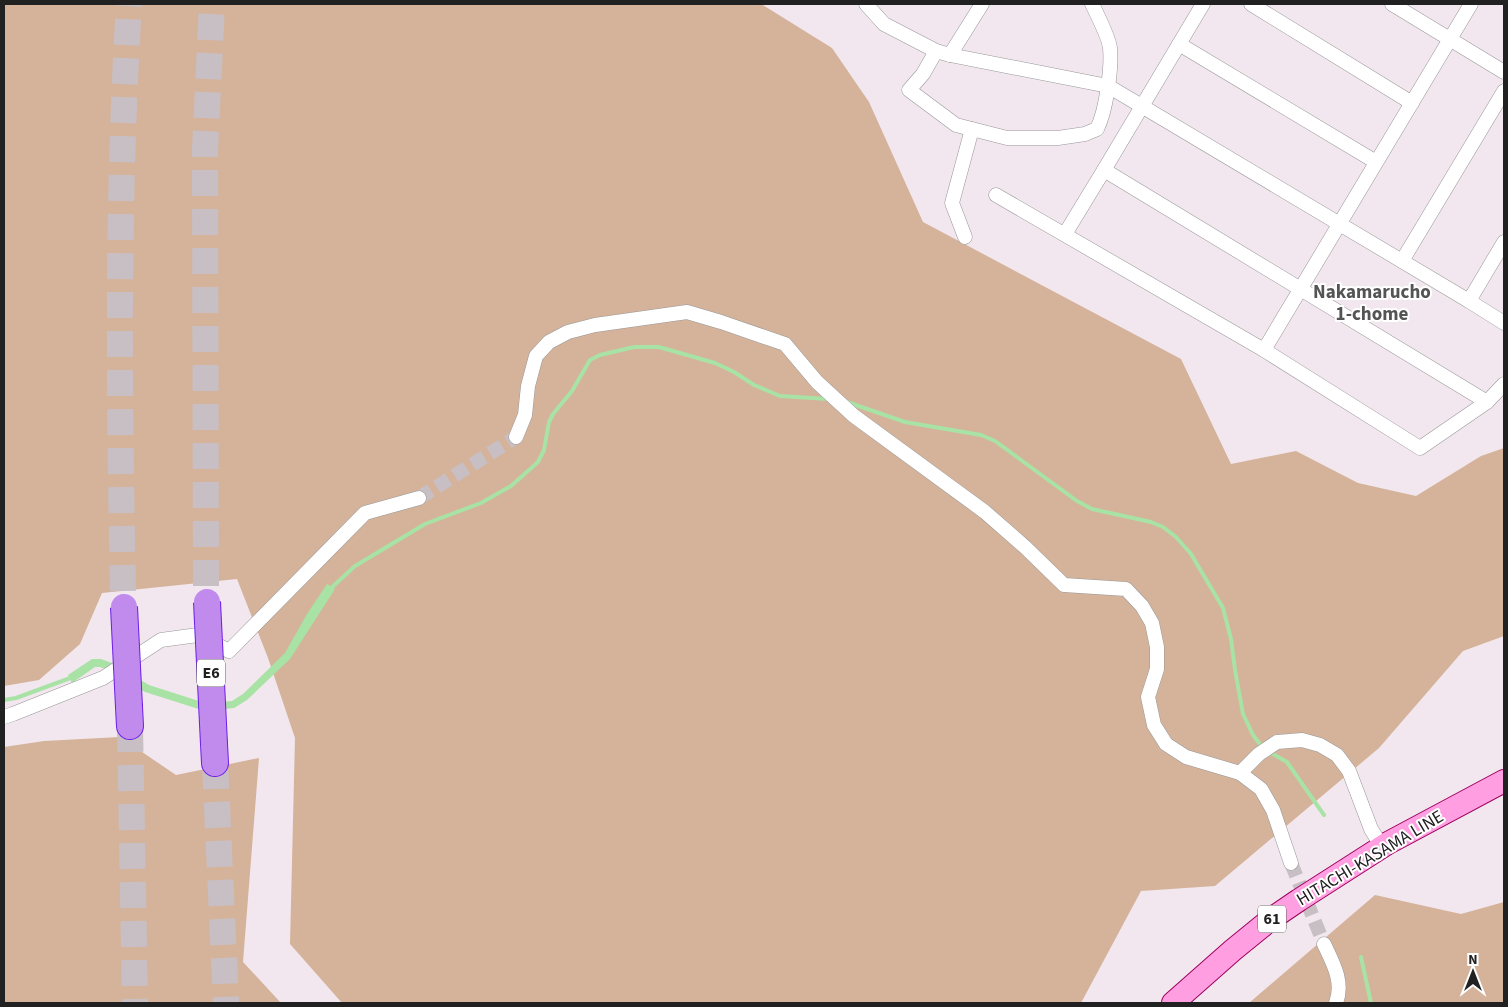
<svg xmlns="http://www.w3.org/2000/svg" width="1508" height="1007" font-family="'Source Sans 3',sans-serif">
<rect width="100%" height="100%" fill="#f2e7ee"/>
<g fill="#d4b39a">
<path d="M4,4H761L832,48L869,102L923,222L1181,359L1231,464L1296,451L1358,483L1416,496L1481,456L1504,448V636L1463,651L1379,748L1215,886L1141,891L1081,1003H342L290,944L295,738L268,658L237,579L102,593L80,644L39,680L4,686Z"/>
<path d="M120,737L176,775L259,758L243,962L281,1003H4V747L44,741Z"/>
<path d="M1375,895L1461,914L1504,902V1003H1249Z"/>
</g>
<path fill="#a8e2a5" d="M327,584L335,589L290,659L247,700L234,708L205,711L145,692L108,670L100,667H95L72,683L68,675L92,659H101L112,663L149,685L205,703L232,701L243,694L285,653L307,614Z"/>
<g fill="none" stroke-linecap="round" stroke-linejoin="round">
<g stroke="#a8e2a5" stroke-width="4">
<path d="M847,402L905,422L981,435L995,441L1077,501L1092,509L1151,522L1163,527L1176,537L1191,554L1223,608L1231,639L1235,670L1243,714L1253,735L1263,748"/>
<path d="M330,589L355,566L425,524L481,503L511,486L538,462L544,450L549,422L553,414L572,391L590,360L600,355L634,347H659L715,363L734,372L754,385L780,396L828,399"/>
<path d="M4,700L16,698L73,677"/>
<path d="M1269,752L1287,762L1324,815"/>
<path d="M1361,957L1371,1003"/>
</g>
<g stroke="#c8bfc5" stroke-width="14" stroke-dasharray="14 7" stroke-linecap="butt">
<path d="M419,498L516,437"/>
<path d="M1291,863L1324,944"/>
</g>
<g stroke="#c8bfc5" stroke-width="26" stroke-dasharray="26 13" stroke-linecap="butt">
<path d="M206,586L205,150L212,4"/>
<path d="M123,591C119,396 117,199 129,4"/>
<path d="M130,726L135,1003"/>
<path d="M215,763L226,1003"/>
</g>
<g stroke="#989898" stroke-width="15">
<g id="street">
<path d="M866,4L884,24L936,51L950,55L1108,86L1469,301L1504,323"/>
<path d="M1251,4L1412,103"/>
<path d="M1392,4L1504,72"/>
<path d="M1179,44L1376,162"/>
<path d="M936,51L923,74L909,90L956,125L1007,138H1058L1085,134L1097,129C1106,111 1112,68 1110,48C1109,38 1097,14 1092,4"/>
<path d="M950,55L982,4"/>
<path d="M1104,170L1487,402"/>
<path d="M996,195L1264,350L1420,448L1487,402L1504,384"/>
<path d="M1065,234L1104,170L1203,4"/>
<path d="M965,237L952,203L972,129"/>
<path d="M1402,261L1504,91"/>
<path d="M1469,301L1504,242"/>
<path d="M1264,350L1471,4"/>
<path d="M516,437L525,415L528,386L536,356L549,342L568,332L595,325L687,312L721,322L785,344L817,382L854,416L985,512L1025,547L1064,585L1126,589L1142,606L1152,623L1157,647V669L1148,697L1154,725L1166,744L1186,757L1240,773L1261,789L1273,810L1291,863"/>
<path d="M4,717L13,714L103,678L161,640L198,635L229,651L365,513L419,498"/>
<path d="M1240,773L1259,754L1277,742L1302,740L1320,745L1337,755L1349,771L1371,829L1382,847"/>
<path d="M1324,944C1333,963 1344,982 1336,1003"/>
</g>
</g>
<g stroke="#9e005e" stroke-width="24">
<path id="primary" d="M1173,1003L1233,950L1271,919L1299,900L1388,843L1504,781"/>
</g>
<g stroke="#6d1ee7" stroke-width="28">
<g id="highway">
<path d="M129,707L130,726"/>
<path d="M214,744L215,763"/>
</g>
</g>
<use href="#street" stroke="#fff" stroke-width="14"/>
<use href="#primary" stroke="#ff9fe2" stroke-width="22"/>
<use href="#highway" stroke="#c18bed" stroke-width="26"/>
<g stroke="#6d1ee7" stroke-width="28" stroke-linecap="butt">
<g id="highway-bridge">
<path d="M207,602L214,744"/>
<path d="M124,607L129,707"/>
</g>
</g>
<use href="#highway-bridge" stroke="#c18bed" stroke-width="26"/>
</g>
<g text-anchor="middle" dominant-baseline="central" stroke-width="4" stroke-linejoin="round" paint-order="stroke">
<g fill="#fff" stroke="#646464" stroke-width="1">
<rect x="197" y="659.5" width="28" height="27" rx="4"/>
<rect x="1258" y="905.5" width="28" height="27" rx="4"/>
</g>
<g font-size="16" font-weight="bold" fill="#212121">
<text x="211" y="673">E6</text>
<text x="1272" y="919">61</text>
</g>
<g font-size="18" fill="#212121" stroke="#fff">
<text transform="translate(1370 858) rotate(-31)">HITACHI-KASAMA LINE</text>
</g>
<g font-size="19" font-weight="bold" fill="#545454" stroke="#fff">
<text x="1372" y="292">Nakamarucho<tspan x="1372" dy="22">1-chome</tspan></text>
</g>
</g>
<rect width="1508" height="1007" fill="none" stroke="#212121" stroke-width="10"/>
<g transform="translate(1473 972)" stroke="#ffffff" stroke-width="4" paint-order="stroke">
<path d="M0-4L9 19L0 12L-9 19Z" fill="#212121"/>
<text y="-8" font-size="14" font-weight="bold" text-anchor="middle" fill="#212121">N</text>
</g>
</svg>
